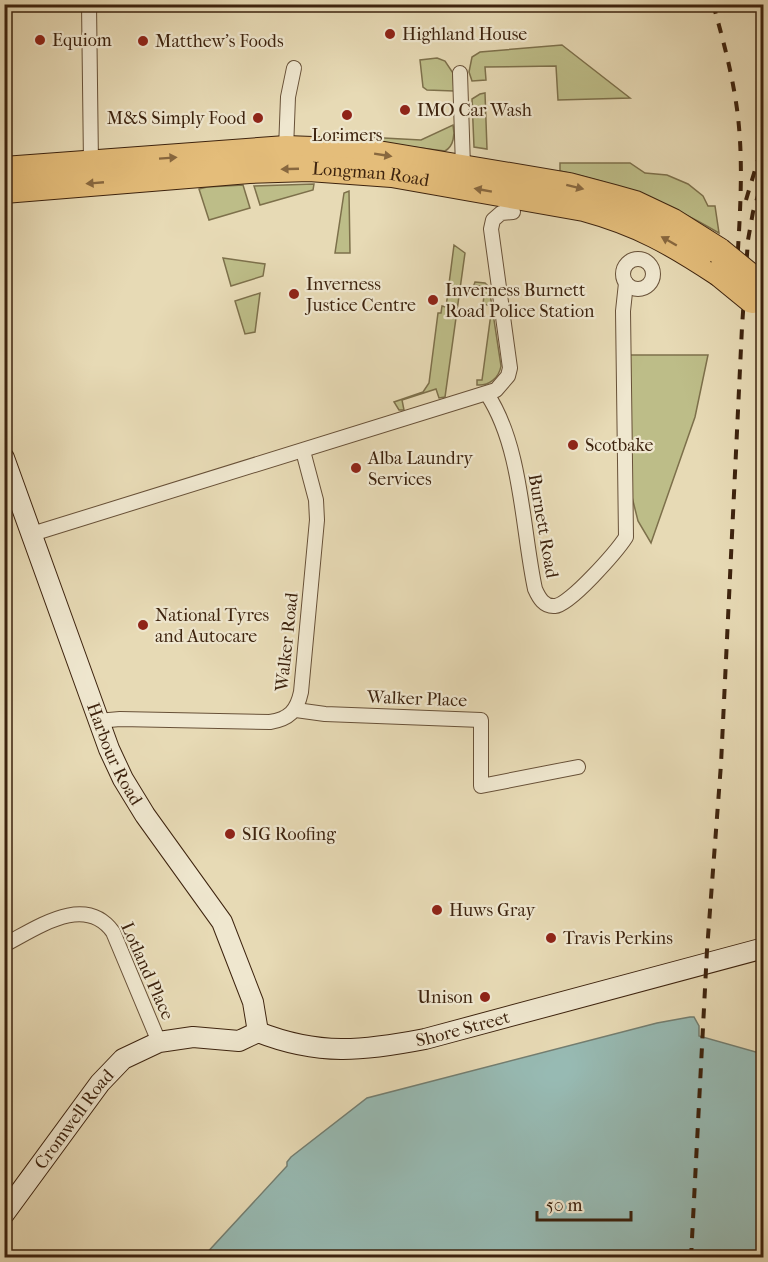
<svg xmlns="http://www.w3.org/2000/svg" width="768" height="1262" font-family="'IM FELL French Canon',serif">
<rect width="100%" height="100%" fill="#e7dab5"/>
<filter id="stains"><feTurbulence type="fractalNoise" baseFrequency=".00333" numOctaves="4"/><feColorMatrix values="0 0 0 0 .2 0 0 0 0 .09 0 0 0 0 .02 0 0 0 .5 -.17"/></filter>
<radialGradient id="worn" r=".72"><stop offset=".6" stop-color="#630" stop-opacity="0"/><stop offset="1" stop-color="#630" stop-opacity=".3"/></radialGradient>
<g fill="#bdbd88" stroke="#7d704b" stroke-width="1.5">
<path d="M562,45L630,98L558,100L556,66L485,67L486,80L472,81L469,72L472,57L480,52Z"/>
<path d="M437,58L445,61L453,73L454,91L427,90L423,87L420,60Z"/>
<path d="M485,93L487,149L474,147L472,99L480,94Z"/>
<path d="M453,125C455,134 454,146 445,151L363,141V135L365,137L421,140Z"/>
<path d="M560,163H630L645,173L667,175L688,184L703,196L708,206H715L719,233C665,201 621,184 560,171Z"/>
<path d="M314,184L313,190L260,205L254,186Z"/>
<path d="M243,185L250,208L209,220L199,189L207,187Z"/>
<path d="M349,191L350,253H335L344,193Z"/>
<path d="M454,245L465,253L445,397L439,398L436,389L402,400L404,410H399L394,402L423,392L429,383L438,313H441L442,306L446,307Z"/>
<path d="M223,258L265,264L263,276L231,286Z"/>
<path d="M475,282L485,283L489,287L501,366C499,378 489,386 477,385V380H482L492,306L483,304L485,287L474,285Z"/>
<path d="M260,293L255,332L245,334L235,301Z"/>
<path d="M629,355H708L695,417L651,543L638,521L632,497Z"/>
</g>
<path fill="#97bab3" stroke="#737e71" stroke-width="1.5" d="M690,1017H694L699,1026V1036L763,1054V1257H203L287,1166V1162L291,1157L367,1098L657,1023Z"/>
<g fill="none" stroke-linecap="round" stroke-linejoin="round">
<g stroke="#685138" stroke-width="16">
<g id="street">
<path d="M89,4L91,164"/>
<path d="M460,73L463,167"/>
<path d="M286,149L288,97L294,68"/>
<circle cx="638" cy="274" r="15"/>
<path d="M487,394C522,447 522,528 535,589C539,598 544,607 555,606C570,605 617,551 626,537L623,311L626,283"/>
<path d="M32,534L496,390L508,376L510,368L491,229L493,220L501,213L513,212"/>
<path d="M296,710L325,714L481,720V786L578,767"/>
<path d="M98,721L120,719L270,722C289,719 297,711 301,692L317,520L316,500L303,451"/>
<path d="M4,945C37,928 85,893 113,932L159,1042"/>
</g>
</g>
<g stroke="#3d230e" stroke-width="22">
<g id="secondary">
<path id="s1" d="M4,458L109,749L123,779L145,815L222,922L253,1002L258,1032"/>
<path id="s2" d="M4,1214L100,1083L123,1059L159,1042L193,1037L239,1041L258,1032C319,1056 363,1051 425,1039L764,948"/>
</g>
</g>
<g stroke="#3d230e" stroke-width="28">
<g id="highway">
<path d="M4,170L286,149L366,152L569,186L614,198L635,204L673,222L719,251"/>
<path id="s3" d="M4,190L249,170L309,168L392,174L584,208C639,223 672,242 719,273"/>
</g>
</g>
<use href="#street" stroke="#efe7cf" stroke-width="14"/>
<use href="#secondary" stroke="#efe7cf" stroke-width="20"/>
<use href="#highway" stroke="#e4bd7a" stroke-width="26"/>
<g stroke="#3d230e" stroke-width="4" stroke-dasharray="10 10" stroke-linecap="butt">
<path d="M713,4C723,39 732,73 737,109C744,161 740,214 737,266"/>
<path d="M746,200L764,140"/>
<path d="M691,1258L707,950L721,764L742,327L748,240L753,212L764,176"/>
</g>
<g stroke="#3d230e" stroke-width="28" stroke-linecap="butt">
<g id="highway-bridge">
<path d="M719,251L752,278"/>
<path d="M719,273L752,300"/>
</g>
</g>
<use href="#highway-bridge" stroke="#e4bd7a" stroke-width="26"/>
</g>
<defs><path id="oneway-solid" d="M-6-.8H1V-3.2L6.5 0L1 3.2V.8H-6Z" transform="scale(1.5)"/></defs>
<g fill="#88683f">
<use href="#oneway-solid" transform="translate(383 155) rotate(9)"/>
<use href="#oneway-solid" transform="translate(168 158) rotate(-4)"/>
<use href="#oneway-solid" transform="translate(290 169) rotate(178)"/>
<use href="#oneway-solid" transform="translate(95 183) rotate(175)"/>
<use href="#oneway-solid" transform="translate(575 187) rotate(14)"/>
<use href="#oneway-solid" transform="translate(483 190) rotate(-170)"/>
<use href="#oneway-solid" transform="translate(669 241) rotate(-150)"/>
</g>
<g fill="#8f2418" stroke="#efe7cf" stroke-width="2">
<circle cx="390" cy="34" r="6"/>
<circle cx="40" cy="40" r="6"/>
<circle cx="143" cy="41" r="6"/>
<circle cx="405" cy="110" r="6"/>
<circle cx="347" cy="115" r="6"/>
<circle cx="258" cy="118" r="6"/>
<circle cx="294" cy="294" r="6"/>
<circle cx="433" cy="300" r="6"/>
<circle cx="573" cy="445" r="6"/>
<circle cx="356" cy="468" r="6"/>
<circle cx="143" cy="625" r="6"/>
<circle cx="230" cy="834" r="6"/>
<circle cx="437" cy="910" r="6"/>
<circle cx="551" cy="938" r="6"/>
<circle cx="485" cy="997" r="6"/>
</g>
<g text-anchor="middle" dominant-baseline="central" stroke-width="4.5" stroke-linejoin="round" paint-order="stroke">
<g font-size="18" fill="#3d230e" stroke="#efe7cf" text-anchor="start">
<text x="402" y="34">Highland House</text>
<text x="52" y="40">Equiom</text>
<text x="155" y="41">Matthew's Foods</text>
<text x="417" y="110">IMO Car Wash</text>
<text x="246" y="118" text-anchor="end">M&amp;S Simply Food</text>
<text x="347" y="135" text-anchor="middle">Lorimers</text>
<text x="306" y="284">Inverness<tspan x="306" dy="21">Justice Centre</tspan></text>
<text x="445" y="290">Inverness Burnett<tspan x="445" dy="21">Road Police Station</tspan></text>
<text x="585" y="445">Scotbake</text>
<text x="368" y="458">Alba Laundry<tspan x="368" dy="21">Services</tspan></text>
<text x="155" y="615">National Tyres<tspan x="155" dy="21">and Autocare</tspan></text>
<text x="242" y="834">SIG Roofing</text>
<text x="449" y="910">Huws Gray</text>
<text x="563" y="938">Travis Perkins</text>
<text x="473" y="997" text-anchor="end">Unison</text>
</g>
<g font-size="18" fill="#3d230e" stroke="#efe7cf">
<text stroke="none"><textPath href="#s3" startOffset="368">Longman Road</textPath></text>
<text transform="translate(543 526) rotate(80)">Burnett Road</text>
<text transform="translate(287 642) rotate(-84)">Walker Road</text>
<text transform="translate(417 699) rotate(2)">Walker Place</text>
<text stroke="none"><textPath href="#s1" startOffset="316">Harbour Road</textPath></text>
<text transform="translate(147 971) rotate(66)">Lotland Place</text>
<text stroke="none"><textPath href="#s2" startOffset="546">Shore Street</textPath></text>
<text stroke="none"><textPath href="#s2" startOffset="118">Cromwell Road</textPath></text>
</g>
</g>
<rect width="768" height="1262" fill="none" stroke="#e7dab5" stroke-width="24"/>
<rect x="6" y="6" width="756" height="1250" fill="none" stroke="#3d230e" stroke-width="3"/>
<rect x="12" y="12" width="744" height="1238" fill="none" stroke="#3d230e" stroke-width="1.5"/>
<path d="M537 1211v9h94v-9" fill="none" stroke="#3d230e" stroke-width="3"/>
<text x="546" y="1211" font-size="18" fill="#3d230e" stroke="#efe7cf" stroke-width="4.5" paint-order="stroke">50 m</text>
<rect width="100%" height="100%" filter="url(#stains)"/>
<rect width="100%" height="100%" fill="url(#worn)"/>
</svg>
